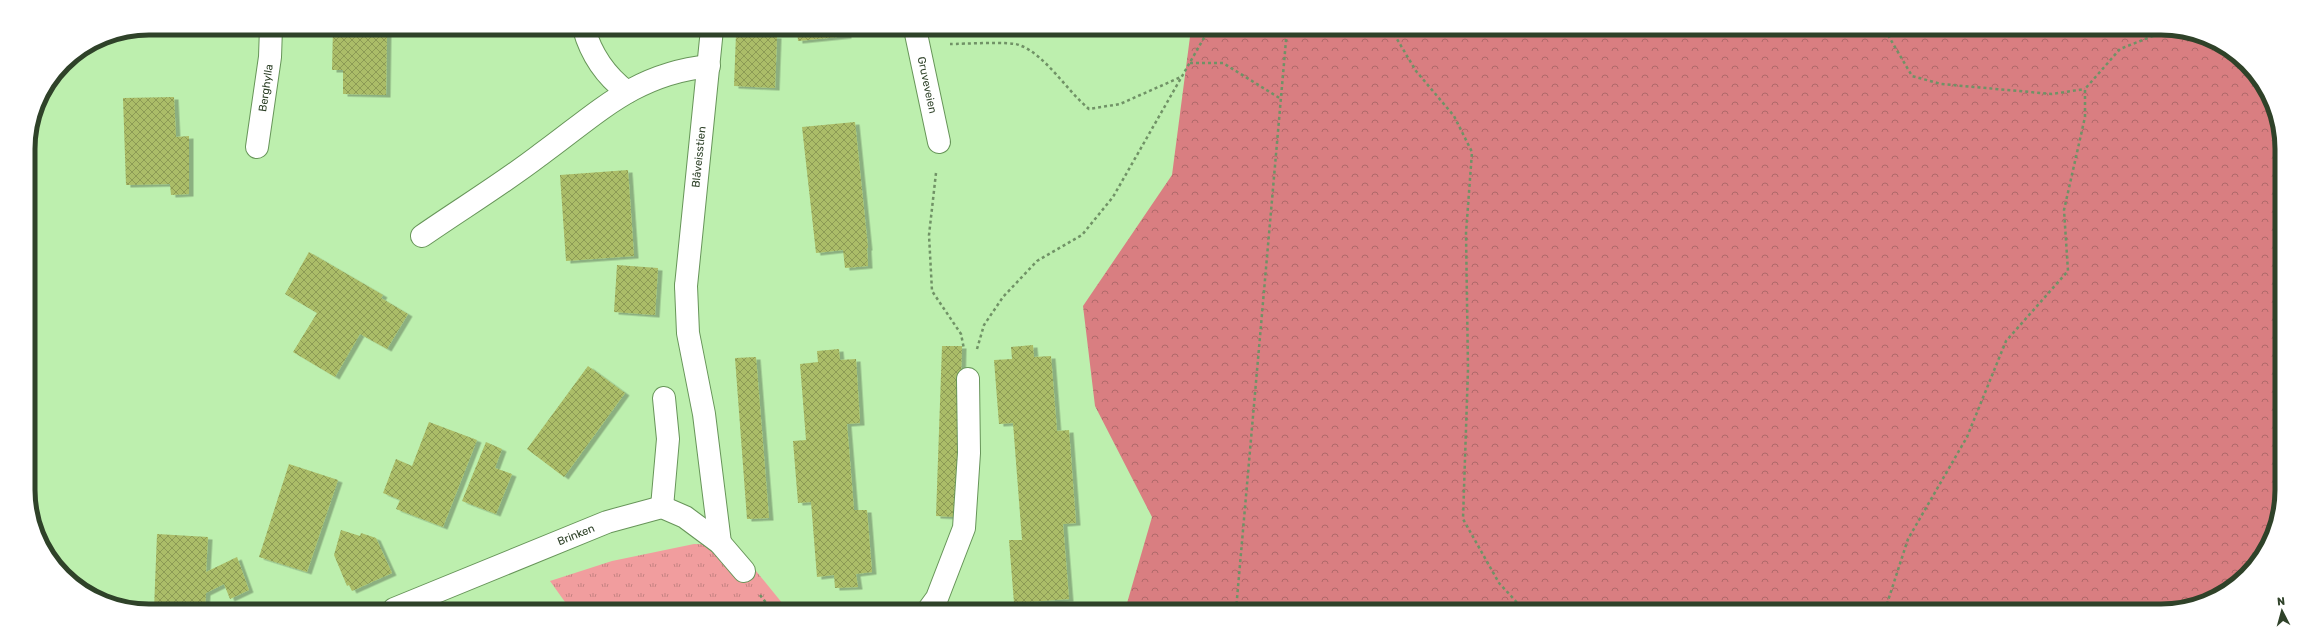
<svg xmlns="http://www.w3.org/2000/svg" width="2310" height="639" font-family="Rubik,sans-serif">
<defs>
<pattern id="forest-crowns" width="20" height="18" patternUnits="userSpaceOnUse"><rect width="20" height="18" fill="#d97e81"/><path d="M2 6a3 3 0 1 1 6 0M12 15a3 3 0 1 1 6 0" fill="none" stroke="#b0696a"/></pattern>
<pattern id="park-tufts" width="24" height="20" patternUnits="userSpaceOnUse"><rect width="24" height="20" fill="#f19d9e"/><path d="M3 7l-1-3M5 7V3M7 7l1-3M15 17l-1-3M17 17v-4M19 17l1-3" fill="none" stroke="#c48281"/></pattern>
<pattern id="building-cross-hatch" width="8" height="8" patternUnits="userSpaceOnUse"><rect width="8" height="8" fill="#abbd67"/><path d="M0 0l8 8M0 8l8-8" fill="none" stroke="#8c9b55"/></pattern>
<filter id="shadow"><feDropShadow dx="4.5" dy="2.5" stdDeviation="0" flood-color="#0004"/></filter>
</defs>
<rect width="100%" height="100%" fill="#bdefae"/>
<path fill="url(#forest-crowns)" d="M1191,29L2185,30C2197,35 2212,38 2222,45C2255,65 2268,91 2280,125V514L2266,551L2241,581L2207,602L2169,611L1125,610L1152,517L1095,406L1083,306L1172,175Z"/>
<path fill="url(#park-tufts)" d="M694,544L735,545L787,609H570L550,581L612,561Z"/>
<g fill="url(#building-cross-hatch)" filter="url(#shadow)">
<path d="M333,28H387L386,95L343,94V70H332Z"/>
<path d="M797,29H847V36L798,41Z"/>
<path d="M736,34L777,36L775,88L734,86Z"/>
<path d="M174,97L176,137L189,136V194L171,195L170,184L126,185L123,98Z"/>
<path d="M855,122L868,248H867L868,266L845,268L843,250L816,253L802,127Z"/>
<path d="M628,170L634,256L566,261L560,175Z"/>
<path d="M309,252L383,295L381,298L408,314L387,349L360,334L335,377L293,352L317,313L285,294Z"/>
<path d="M617,265L658,268L655,315L614,312Z"/>
<path d="M1033,345L1034,357L1051,356L1057,431L1069,430L1076,523L1063,524L1069,599L1014,603L1009,540H1022L1013,423L999,424L994,360L1012,359L1011,347Z"/>
<path d="M942,346H962L957,517L936,516Z"/>
<path d="M839,349L840,360L856,359L860,423L847,424L854,510H867L872,572L856,574L858,587L835,588L834,575L817,577L811,502L798,503L793,441L806,440L800,364L818,362L817,351Z"/>
<path d="M756,357L769,518L747,519L735,358Z"/>
<path d="M588,366L625,393L564,477L527,449Z"/>
<path d="M429,422L477,440L443,527L396,509L400,500L383,493L396,459L412,466Z"/>
<path d="M486,442L502,449L495,468L512,474L496,514L462,501Z"/>
<path d="M289,464L338,480L307,572L259,557Z"/>
<path d="M341,530L360,536L361,533L376,538L392,573L352,591L349,585L347,586L334,555Z"/>
<path d="M157,534L208,537L206,572L237,557L249,590L230,599L224,584L206,593L205,609H154Z"/>
</g>
<g fill="none" stroke-linecap="round" stroke-linejoin="round">
<g stroke="#679559" stroke-width="24">
<g id="service">
<path d="M584,29C591,54 606,76 627,92"/>
<path d="M915,29L939,142"/>
<path d="M422,236C461,209 502,184 540,155C598,113 634,74 709,66"/>
<path d="M686,286L688,333L704,414L720,543"/>
<path d="M662,507L668,439L664,398"/>
</g>
</g>
<g stroke="#679559" stroke-width="24">
<g id="minor">
<path d="M257,147L270,57L271,28"/>
<path d="M686,286L712,29"/>
<path d="M394,609L607,522L662,507L685,517L720,543L744,571"/>
<path d="M929,609L937,598L964,528L969,453L968,379"/>
</g>
</g>
<g stroke="#709266" stroke-width="2.5" stroke-dasharray="3 3" stroke-linecap="butt">
<path d="M1391,29L1416,71L1454,116L1472,152L1466,233L1468,369L1463,519L1499,583L1524,610"/>
<path d="M1885,30L1912,76L1941,84L2052,94L2085,89"/>
<path d="M950,44C963,44 1010,41 1019,45C1045,54 1067,91 1089,109L1120,104L1181,77"/>
<path d="M1190,63H1223L1281,99"/>
<path d="M936,173L929,235L932,291L961,334L964,349"/>
<path d="M977,349L984,325L1003,297L1037,261L1082,235L1113,197L1209,29"/>
<path d="M760,595L771,609"/>
<path d="M1236,610L1287,29"/>
<path d="M1885,610L1908,539L1967,437L2006,341L2068,271L2064,210L2085,117V89L2120,49L2168,30"/>
</g>
<use href="#service" stroke="#fff" stroke-width="22"/>
<use href="#minor" stroke="#fff" stroke-width="22"/>
</g>
<g text-anchor="middle" dominant-baseline="central" stroke-width="3.5" stroke-linejoin="round" paint-order="stroke">
<g font-size="11" fill="#2f4229" stroke="#fff">
<text transform="translate(927 85) rotate(78)">Gruveveien</text>
<text transform="translate(266 88) rotate(-82)">Berghylla</text>
<text transform="translate(699 157) rotate(-84)">Blåveisstien</text>
<text transform="translate(576 535) rotate(-22)">Brinken</text>
</g>
</g>
<path d="M0 0H2310V639H0ZM149 35H2161A114 114 0 0 1 2275 149V490A114 114 0 0 1 2161 604H149A114 114 0 0 1 35 490V149A114 114 0 0 1 149 35Z" fill="#fff" fill-rule="evenodd"/>
<path fill="none" stroke="#2f4229" stroke-width="5" d="M149 35H2161A114 114 0 0 1 2275 149V490A114 114 0 0 1 2161 604H149A114 114 0 0 1 35 490V149A114 114 0 0 1 149 35Z"/>
<g transform="translate(2282 611) rotate(354)" stroke="#ffffff" stroke-width="3" paint-order="stroke">
<path d="M0-3L7 15L0 10L-7 15Z" fill="#2f4229"/>
<text y="-6" font-size="11" font-weight="bold" text-anchor="middle" fill="#2f4229">N</text>
</g>
</svg>
